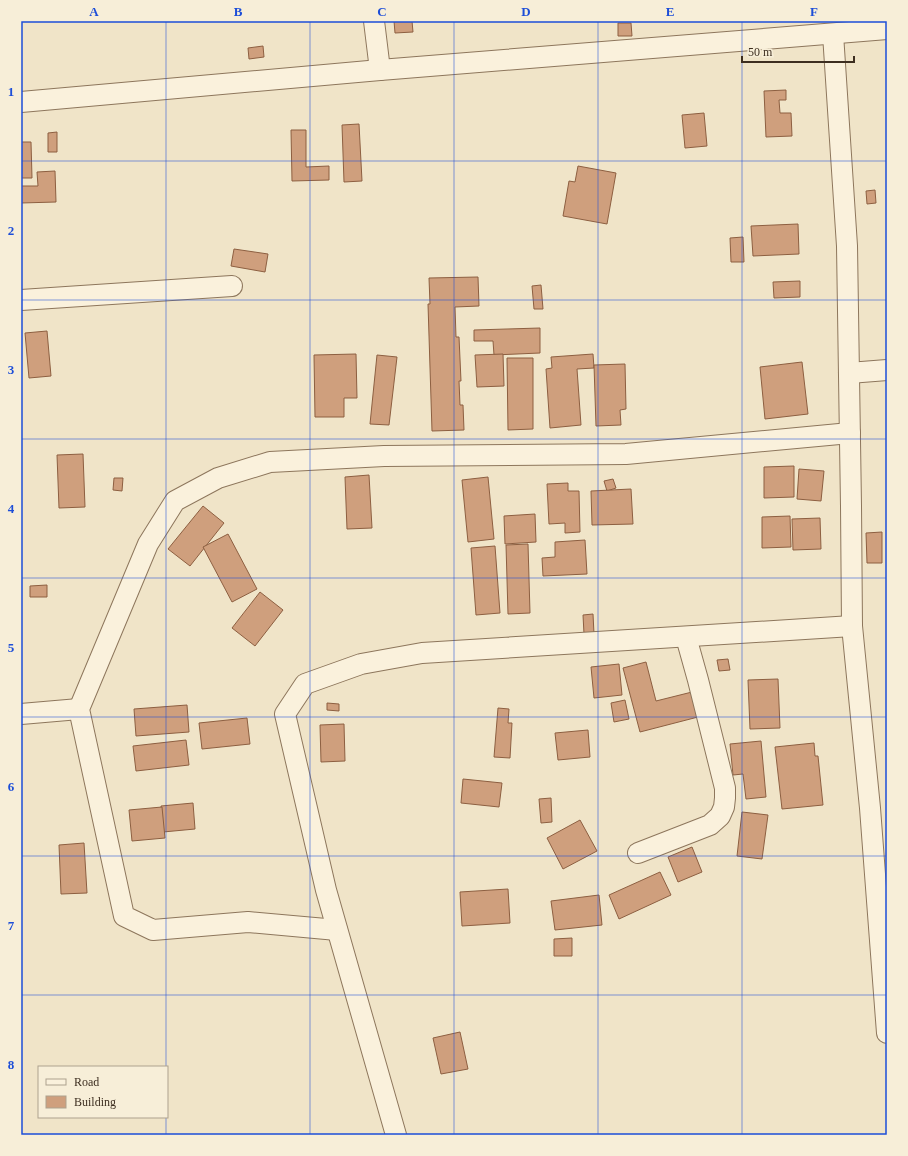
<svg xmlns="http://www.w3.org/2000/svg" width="908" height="1156" font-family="Georgia,serif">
<rect width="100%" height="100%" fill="#f0e4c8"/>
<g fill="#cf9f7d" stroke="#8d5f41">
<path d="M394,21H412L413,32L395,33Z"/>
<path d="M618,23H631L632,36H618Z"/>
<path d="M263,46L264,57L249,59L248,48Z"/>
<path d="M786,90V100H779L780,113H791L792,136L766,137L764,91Z"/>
<path d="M704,113L707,146L685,148L682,115Z"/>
<path d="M359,124L362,181L344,182L342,125Z"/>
<path d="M291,130H306V167L329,166V180L292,181Z"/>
<path d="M57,132V152H48V133Z"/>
<path d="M21,142H31L32,178H21Z"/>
<path d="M578,166L616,173L607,224L563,216L569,181L575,182Z"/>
<path d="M55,171L56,202L21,203V186H38L37,172Z"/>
<path d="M875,190L876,203L867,204L866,191Z"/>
<path d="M798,224L799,254L753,256L751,226Z"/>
<path d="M743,237L744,262H731L730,238Z"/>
<path d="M234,249L268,254L265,272L231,266Z"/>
<path d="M478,277L479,306L455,307L456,337H459L461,381H459L460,405H463L464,430L432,431L428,304H430L429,278Z"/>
<path d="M800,281V297L774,298L773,282Z"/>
<path d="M541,285L543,309H534L532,286Z"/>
<path d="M540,328V353L494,355L493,341H474V330Z"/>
<path d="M47,331L51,376L29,378L25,333Z"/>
<path d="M356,354L357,398H344V417H315L314,355Z"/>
<path d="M503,354L504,386L477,387L475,355Z"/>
<path d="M593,354L594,368L577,369L581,425L550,428L546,369L552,368L551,357Z"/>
<path d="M377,355L397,357L389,425L370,424Z"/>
<path d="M507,358H533V429L508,430Z"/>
<path d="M802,362L808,414L765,419L760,367Z"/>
<path d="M625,364L626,409L620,410L621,425L596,426L594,365Z"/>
<path d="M83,454L85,507L59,508L57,455Z"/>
<path d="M794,466V497L764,498V467Z"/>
<path d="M799,469L824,471L821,501L797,499Z"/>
<path d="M369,475L372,528L347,529L345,477Z"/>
<path d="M488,477L494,539L468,542L462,480Z"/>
<path d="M114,478H123L122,491L113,490Z"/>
<path d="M613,479L616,488L607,491L604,481Z"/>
<path d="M568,483V491H579L580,532L565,533V523L549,524L547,484Z"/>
<path d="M631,489L633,524L592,525L591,491Z"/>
<path d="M203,506L224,523L190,566L168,549Z"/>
<path d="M535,514L536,542L505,544L504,516Z"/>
<path d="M790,516L791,547L762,548V517Z"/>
<path d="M820,518L821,549L793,550L792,519Z"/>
<path d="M882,532V563H867L866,533Z"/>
<path d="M228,534L257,589L232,602L203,547Z"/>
<path d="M585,540L587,574L543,576L542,558L555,557V542Z"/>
<path d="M528,544L530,613L508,614L506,545Z"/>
<path d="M495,546L500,613L476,615L471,548Z"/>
<path d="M47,585V597H30V586Z"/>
<path d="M260,592L283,610L255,646L232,628Z"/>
<path d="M593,614L594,634H584L583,615Z"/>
<path d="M728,659L730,670L719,671L717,660Z"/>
<path d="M646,662L656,701L692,692L698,717L640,732L623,668Z"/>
<path d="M619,664L622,695L594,698L591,667Z"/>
<path d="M778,679L780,728L750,729L748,680Z"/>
<path d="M625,700L629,719L614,722L611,703Z"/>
<path d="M327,703L339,704V711L327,710Z"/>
<path d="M187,705L189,732L136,736L134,709Z"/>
<path d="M498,708L509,709L508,723H512L510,758L494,757Z"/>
<path d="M247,718L250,744L202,749L199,723Z"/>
<path d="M344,724L345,761L321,762L320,725Z"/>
<path d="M588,730L590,757L558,760L555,733Z"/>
<path d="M186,740L189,765L136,771L133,746Z"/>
<path d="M761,741L766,797L746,799L743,774L733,775L730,744Z"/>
<path d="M814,743L815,756H818L823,805L782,809L775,747Z"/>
<path d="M463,779L502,783L499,807L461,803Z"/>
<path d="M551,798L552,822L541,823L539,799Z"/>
<path d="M193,803L195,829L163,832L161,806Z"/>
<path d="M162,807L165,838L132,841L129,810Z"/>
<path d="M742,812L768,815L762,859L737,856Z"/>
<path d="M580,820L597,851L563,869L547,838Z"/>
<path d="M84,843L87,893L61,894L59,845Z"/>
<path d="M692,847L702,872L678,882L668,857Z"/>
<path d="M660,872L671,895L619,919L609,895Z"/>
<path d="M508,889L510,923L462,926L460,892Z"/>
<path d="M599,895L602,925L555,930L551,901Z"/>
<path d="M572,938V956H554V939Z"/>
<path d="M460,1032L468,1069L441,1074L433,1038Z"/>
</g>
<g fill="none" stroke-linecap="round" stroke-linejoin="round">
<g stroke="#8d765c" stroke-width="22">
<g id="minor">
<path d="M374,21L380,70"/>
<path d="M833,34L847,246L851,506L852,626L870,808L887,1033"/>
<path d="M21,102L380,70L887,29"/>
<path d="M21,300L232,286"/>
<path d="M849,373L887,370"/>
<path d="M21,714L79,709"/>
<path d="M638,853L710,825L720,816L724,807L725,798V788L698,680L686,637"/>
<path d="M337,930L248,922L153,930L124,916L79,709L148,544L175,501L218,478L270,462L384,456L626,454L850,433"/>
<path d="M396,1135L326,890L285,714L305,684L361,664L422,653L852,626"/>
</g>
</g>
<use href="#minor" stroke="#faf1dc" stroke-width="20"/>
</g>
<path fill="none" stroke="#1d4ed8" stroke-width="1" stroke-opacity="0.55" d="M166,21V1067M310,21V1135M454,21V1135M598,21V1135M742,21V1135M21,161H887M21,300H887M21,439H887M21,578H887M21,717H887M21,856H887M21,995H887M166,1117V1135"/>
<rect width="908" height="1156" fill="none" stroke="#f7eed8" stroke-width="44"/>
<rect x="38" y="1066" width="130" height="52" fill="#f7eed8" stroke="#ada18e"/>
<rect x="46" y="1079" width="20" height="6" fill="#faf1dc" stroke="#ada18e"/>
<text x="74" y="1086" font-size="12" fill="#3d2e20">Road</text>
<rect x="46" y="1096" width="20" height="12" fill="#cf9f7d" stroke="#ada18e"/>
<text x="74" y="1106" font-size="12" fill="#3d2e20">Building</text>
<path d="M742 56v6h112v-6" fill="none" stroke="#3d2e20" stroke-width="2"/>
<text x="748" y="56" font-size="12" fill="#3d2e20" stroke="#f7eed8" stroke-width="3" paint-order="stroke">50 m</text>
<rect x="22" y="22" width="864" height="1112" fill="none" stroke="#1d4ed8" stroke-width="1.5"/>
<g font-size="13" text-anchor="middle" font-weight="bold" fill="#1d4ed8">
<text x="94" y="16">A</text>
<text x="238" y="16">B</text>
<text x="382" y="16">C</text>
<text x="526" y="16">D</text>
<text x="670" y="16">E</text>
<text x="814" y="16">F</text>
<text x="11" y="96">1</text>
<text x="11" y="235">2</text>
<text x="11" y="374">3</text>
<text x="11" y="513">4</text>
<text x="11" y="652">5</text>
<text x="11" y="791">6</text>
<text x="11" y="930">7</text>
<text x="11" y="1069">8</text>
</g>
</svg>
